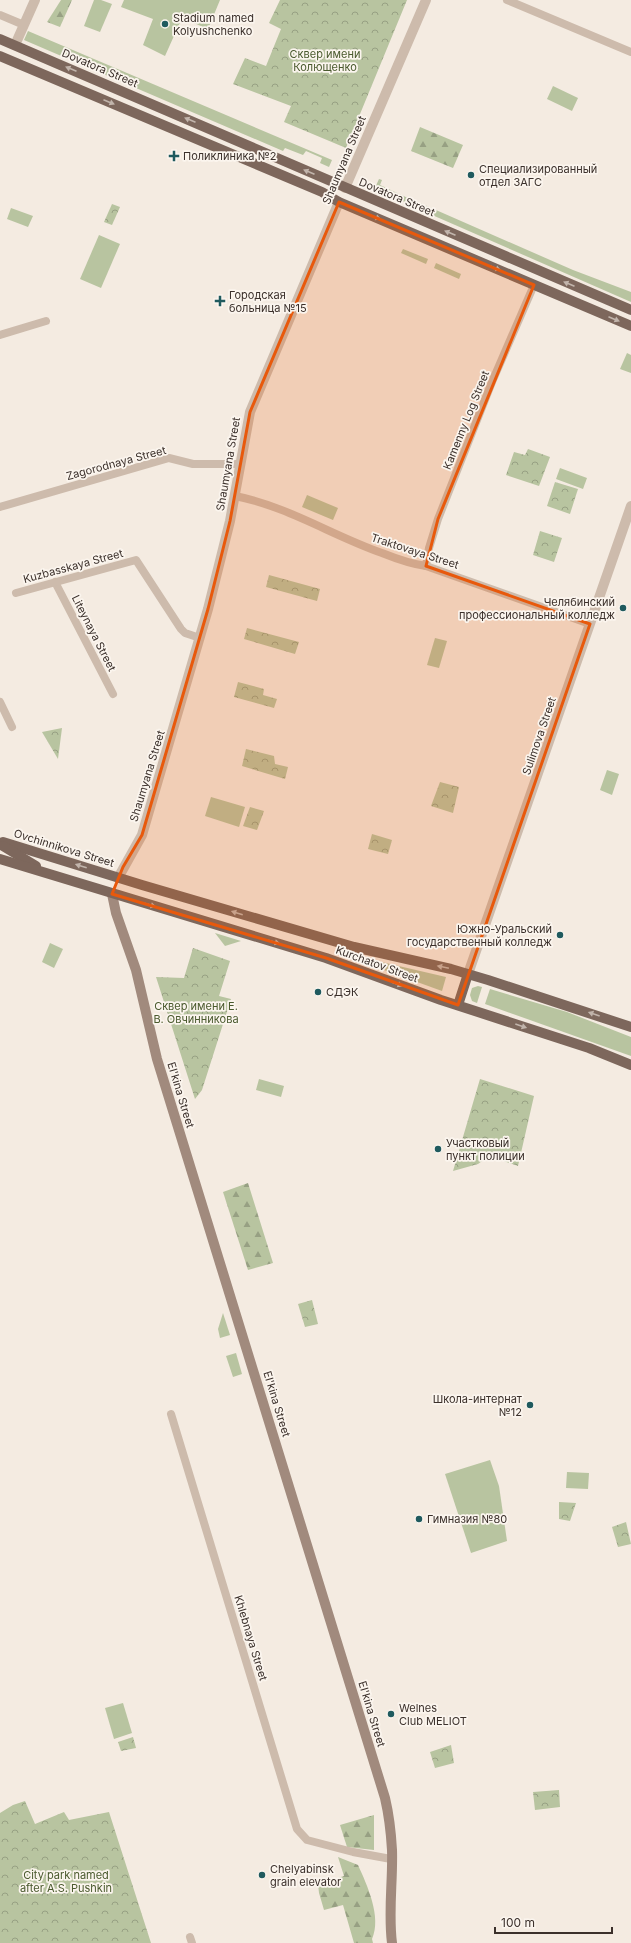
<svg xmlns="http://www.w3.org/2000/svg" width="631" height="1943" font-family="Inter,sans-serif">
<defs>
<pattern id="forest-firs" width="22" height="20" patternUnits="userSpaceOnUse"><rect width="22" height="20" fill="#b8c4a0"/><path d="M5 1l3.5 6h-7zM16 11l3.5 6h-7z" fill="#97a083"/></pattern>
<pattern id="park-crowns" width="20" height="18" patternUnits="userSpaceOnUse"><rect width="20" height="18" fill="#b8c4a0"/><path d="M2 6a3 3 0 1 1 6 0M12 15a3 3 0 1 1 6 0" fill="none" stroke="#97a083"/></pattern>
</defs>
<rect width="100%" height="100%" fill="#f4ebe1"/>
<g fill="#b8c4a0">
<path d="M94,0H101L112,4L100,32L84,26Z"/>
<path d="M124,0H220L208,29L182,18L165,56L143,45L153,19L121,7Z"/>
<path d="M28,31L332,160L329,167L320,163L322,158L306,151L303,155L285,148L283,151L24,40Z"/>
<path d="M553,86L578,98L572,111L547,99Z"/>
<path d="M379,179L382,180L380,185L410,199L411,201L404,203L405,202L374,190Z"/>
<path d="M420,203L573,270L631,292V302L423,211Z"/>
<path d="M11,208L33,216L28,227L7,219Z"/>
<path d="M99,235L120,244L101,288L80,279Z"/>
<path d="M403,249L428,259L426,264L401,253Z"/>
<path d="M436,263L461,274L459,279L434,268Z"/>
<path d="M627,353L631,355V373L620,369Z"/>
<path d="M560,468L587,478L583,489L556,479Z"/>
<path d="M307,495L338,508L333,520L302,507Z"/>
<path d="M435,638L447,641L439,668L427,665Z"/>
<path d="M607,770L619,774L612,795L600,790Z"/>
<path d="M211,797L245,807L239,827L205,816Z"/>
<path d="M215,933L241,941L225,946Z"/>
<path d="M50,943L63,949L54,968L42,962Z"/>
<path d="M360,957L446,977L442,991L359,961Z"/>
<path d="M478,986L482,987L477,1003L472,1001L470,995L472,988Z"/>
<path d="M490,989L567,1012L631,1037V1056L485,1004Z"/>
<path d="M259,1079L284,1086L281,1097L256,1090Z"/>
<path d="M223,1313L230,1335L220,1338L218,1329Z"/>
<path d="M236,1353L242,1374L233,1377L226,1356Z"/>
<path d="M490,1460L499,1486L507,1541L471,1553L445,1474Z"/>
<path d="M567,1472L589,1473L588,1489L566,1488Z"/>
<path d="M123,1703L132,1733L114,1739L105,1708Z"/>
</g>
<g fill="url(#forest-firs)">
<path d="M61,0H72L60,27L47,22Z"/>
<path d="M420,127L463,145L453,168L411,151Z"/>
<path d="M248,1183L273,1263L248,1270L223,1192Z"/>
<path d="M374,1815V1850L347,1847L340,1825Z"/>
<path d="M338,1857L358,1865C367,1885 382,1917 372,1939L373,1943H354L343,1905L324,1910L319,1893L318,1884L344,1876Z"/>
</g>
<g fill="url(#park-crowns)">
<path d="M280,0H407L346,148L284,122L291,106L233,84L245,58L266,66L281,29L269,23Z"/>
<path d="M112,204L120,207L112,225L104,222Z"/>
<path d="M528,449L550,457L539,486L506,475L514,452L525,455Z"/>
<path d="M555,482L578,489L570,514L547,506Z"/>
<path d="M540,531L562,538L554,562L533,555Z"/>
<path d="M269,575L320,589L317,601L266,587Z"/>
<path d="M247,628L299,642L295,654L244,639Z"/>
<path d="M238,682L264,689L263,695L277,699L274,708L234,697Z"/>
<path d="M62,728L58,759L42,732Z"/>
<path d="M246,749L274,756L275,764L288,767L285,779L242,766Z"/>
<path d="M440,782L459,787L453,813L431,806Z"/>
<path d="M250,807L264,811L257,830L243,826Z"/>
<path d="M372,834L392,840L388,854L368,849Z"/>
<path d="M193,948L230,961L219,996L231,999L202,1090L195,1099L156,977L184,978Z"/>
<path d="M480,1079L534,1096L518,1166L489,1156L478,1164L453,1171Z"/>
<path d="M312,1300L318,1324L305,1327L298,1304Z"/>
<path d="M559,1502L576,1503L570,1521L559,1519Z"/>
<path d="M626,1522L631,1544L618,1547L612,1527Z"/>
<path d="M133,1737L136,1748L121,1751L118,1742Z"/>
<path d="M451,1745L454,1763L435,1768L430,1752Z"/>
<path d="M559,1790L560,1807L535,1810L533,1792Z"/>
<path d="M25,1801L35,1824L64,1812L69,1820L109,1812L151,1943H0V1813L13,1805Z"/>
</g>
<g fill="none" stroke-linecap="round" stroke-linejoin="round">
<g stroke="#cdbbac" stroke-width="8">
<path d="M507,0L631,52"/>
<path d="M0,15L24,25"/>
<path d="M0,335L46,321"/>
<path d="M235,496C287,506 333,536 382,553C397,559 411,564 426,566L590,624"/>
<path d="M0,507L169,458L193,464H240"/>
<path d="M426,566L429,548L438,519L492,382L534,285"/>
<path d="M55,582L113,694"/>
<path d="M16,593L136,560L181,629L185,633L200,638"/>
<path d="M0,702L12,727"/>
<path d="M171,1414L297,1829L307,1840L353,1852L391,1859"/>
<path d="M190,1937L192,1943"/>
</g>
<g stroke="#cdbbac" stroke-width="10">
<path d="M15,45L35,0"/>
<path d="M345,188L426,0"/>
<path d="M118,878L142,835L208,609L230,521L250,412L339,202"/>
<path d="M468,974L631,506"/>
</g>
<path stroke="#a18a7d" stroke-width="10" d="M112,894L116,913L136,970L157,1059L385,1798C389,1815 391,1832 392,1850C393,1881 388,1912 392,1943"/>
<g stroke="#7d675c" stroke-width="10">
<path d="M0,39L631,310"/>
<path d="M0,56L322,192L339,202L631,326"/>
<path d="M3,842L142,885L354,947L451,969L488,980L631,1027"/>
<path d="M3,846L36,866"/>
<path d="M0,859L326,958L441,1000L589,1048L631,1065"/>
<path d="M458,1005L468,974"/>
</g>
</g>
<defs><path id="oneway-solid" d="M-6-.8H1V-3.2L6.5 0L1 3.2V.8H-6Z"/></defs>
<g fill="#c2b5ac">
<use href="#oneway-solid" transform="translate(71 69) rotate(-157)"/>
<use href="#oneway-solid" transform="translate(109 102) rotate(23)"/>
<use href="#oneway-solid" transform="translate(190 120) rotate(-157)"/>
<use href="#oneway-solid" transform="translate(309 172) rotate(-157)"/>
<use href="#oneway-solid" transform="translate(375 217) rotate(23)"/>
<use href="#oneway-solid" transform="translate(450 233) rotate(-157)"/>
<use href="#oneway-solid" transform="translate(495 268) rotate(23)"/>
<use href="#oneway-solid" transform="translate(569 284) rotate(-157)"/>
<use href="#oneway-solid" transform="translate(614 319) rotate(23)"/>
<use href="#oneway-solid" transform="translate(81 866) rotate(-162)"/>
<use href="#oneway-solid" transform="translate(150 905) rotate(17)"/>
<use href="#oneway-solid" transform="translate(237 913) rotate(-163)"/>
<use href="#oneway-solid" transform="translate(274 942) rotate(16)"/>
<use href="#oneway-solid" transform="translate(443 967) rotate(-168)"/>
<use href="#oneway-solid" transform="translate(397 984) rotate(20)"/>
<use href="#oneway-solid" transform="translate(594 1014) rotate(-161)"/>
<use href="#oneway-solid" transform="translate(521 1026) rotate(19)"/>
</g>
<path fill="#e8590c" fill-opacity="0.2" stroke="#e8590c" stroke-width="3" stroke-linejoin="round" d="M339,202L534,285L438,519L426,566L590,624L458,1005L326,958L112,894L123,867L142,835L208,609L230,521L250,412Z"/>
<g fill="#1f5a5e" stroke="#fbf5ee" stroke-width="1.5">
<circle cx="165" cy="24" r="4"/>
<path d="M172 150h4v4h4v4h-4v4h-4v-4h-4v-4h4z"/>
<circle cx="471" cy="175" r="4"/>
<path d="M218 295h4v4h4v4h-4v4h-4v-4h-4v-4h4z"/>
<circle cx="623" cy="608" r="4"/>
<circle cx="560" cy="935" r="4"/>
<circle cx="318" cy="992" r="4"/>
<circle cx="438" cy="1149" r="4"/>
<circle cx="530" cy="1405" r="4"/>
<circle cx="419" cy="1519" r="4"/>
<circle cx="391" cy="1714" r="4"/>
<circle cx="262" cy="1875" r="4"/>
</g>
<g text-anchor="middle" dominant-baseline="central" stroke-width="3.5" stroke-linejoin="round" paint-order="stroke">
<g font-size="11" fill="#3b302b" stroke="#fbf5ee" text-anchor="start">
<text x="173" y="18">Stadium named<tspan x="173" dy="13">Kolyushchenko</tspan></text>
<text x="183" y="156">Поликлиника №2</text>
<text x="479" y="169">Специализированный<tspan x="479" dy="13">отдел ЗАГС</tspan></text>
<text x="229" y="295">Городская<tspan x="229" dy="13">больница №15</tspan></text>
<text x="615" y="602" text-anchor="end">Челябинский<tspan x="615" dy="13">профессиональный колледж</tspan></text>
<text x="552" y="929" text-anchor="end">Южно-Уральский<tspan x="552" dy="13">государственный колледж</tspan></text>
<text x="326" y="992">СДЭК</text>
<text x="446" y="1143">Участковый<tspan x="446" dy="13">пункт полиции</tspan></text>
<text x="522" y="1399" text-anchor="end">Школа-интернат<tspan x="522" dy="13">№12</tspan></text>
<text x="427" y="1519">Гимназия №80</text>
<text x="399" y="1708">Welnes<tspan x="399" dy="13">Club MELIOT</tspan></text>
<text x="270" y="1869">Chelyabinsk<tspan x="270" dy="13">grain elevator</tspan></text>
</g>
<g font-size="11" fill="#4a5a2e" stroke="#fbf5ee">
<text x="325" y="54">Сквер имени<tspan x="325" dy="13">Колющенко</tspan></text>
<text x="196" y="1006">Сквер имени Е.<tspan x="196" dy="13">В. Овчинникова</tspan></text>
<text x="66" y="1875">City park named<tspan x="66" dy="13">after A.S. Pushkin</tspan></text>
</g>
<g font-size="11" fill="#3b302b" stroke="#fbf5ee">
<text transform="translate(100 68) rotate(23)">Dovatora Street</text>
<text transform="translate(344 160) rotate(-67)">Shaumyana Street</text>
<text transform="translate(397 197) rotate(23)">Dovatora Street</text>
<text transform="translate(466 420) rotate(-68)">Kamenny Log Street</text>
<text transform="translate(116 463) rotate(-15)">Zagorodnaya Street</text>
<text transform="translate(228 464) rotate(-80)">Shaumyana Street</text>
<text transform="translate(415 551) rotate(18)">Traktovaya Street</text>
<text transform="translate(73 566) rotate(-15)">Kuzbasskaya Street</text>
<text transform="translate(94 633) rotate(63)">Liteynaya Street</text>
<text transform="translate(539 736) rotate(-71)">Sulimova Street</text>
<text transform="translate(147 776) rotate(-73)">Shaumyana Street</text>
<text transform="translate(64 848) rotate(17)">Ovchinnikova Street</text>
<text transform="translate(377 964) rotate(20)">Kurchatov Street</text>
<text transform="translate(181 1095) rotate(73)">El'kina Street</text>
<text transform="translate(277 1404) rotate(73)">El'kina Street</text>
<text transform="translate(251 1638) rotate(73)">Khlebnaya Street</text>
<text transform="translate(372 1714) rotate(73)">El'kina Street</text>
</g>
</g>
<path d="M495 1927v6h117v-6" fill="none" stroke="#3b302b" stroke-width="2"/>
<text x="501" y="1927" font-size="12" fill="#3b302b" stroke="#fbf5ee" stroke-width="3" paint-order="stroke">100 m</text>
</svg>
